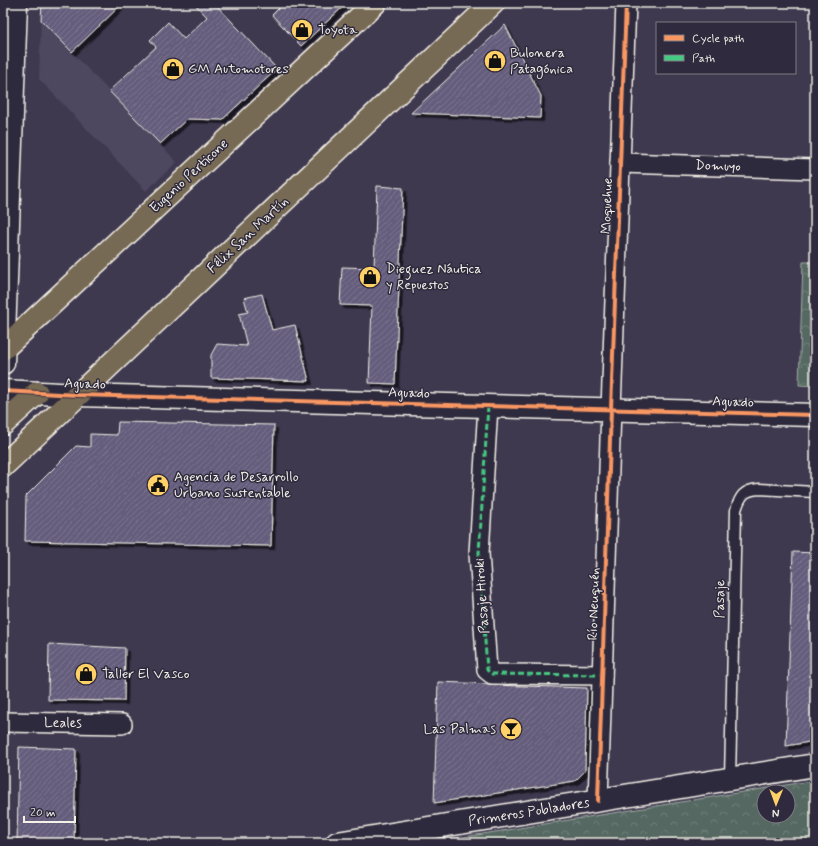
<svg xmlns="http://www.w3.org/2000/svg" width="818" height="846" font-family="Mynerve,sans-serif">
<defs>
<pattern id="park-crowns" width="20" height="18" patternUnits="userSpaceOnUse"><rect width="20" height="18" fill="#556962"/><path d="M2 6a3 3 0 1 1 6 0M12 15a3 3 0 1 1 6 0" fill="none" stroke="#6e7f78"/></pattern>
<pattern id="building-hatch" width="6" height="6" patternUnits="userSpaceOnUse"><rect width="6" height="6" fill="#655d7b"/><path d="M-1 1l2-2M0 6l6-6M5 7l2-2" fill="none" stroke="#7c758e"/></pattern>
<filter id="shadow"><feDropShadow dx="3.5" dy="3.5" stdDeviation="0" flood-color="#0009"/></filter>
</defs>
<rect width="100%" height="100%" fill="#3f3950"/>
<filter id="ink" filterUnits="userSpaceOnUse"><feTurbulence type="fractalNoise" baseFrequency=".025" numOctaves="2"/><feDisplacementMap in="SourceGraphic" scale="8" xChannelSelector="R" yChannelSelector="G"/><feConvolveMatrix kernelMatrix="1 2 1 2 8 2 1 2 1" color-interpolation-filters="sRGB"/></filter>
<g filter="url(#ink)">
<path fill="#4d4760" d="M41,20L177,162L146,191L39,79Z"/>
<g fill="url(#park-crowns)" stroke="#a4ada5" fill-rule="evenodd">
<path d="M803,262H815V386L799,385Z"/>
<path d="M815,781V843H427L811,781ZM764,792H788V816H764Z"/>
</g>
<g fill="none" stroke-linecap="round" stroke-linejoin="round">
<path stroke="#8f9ba4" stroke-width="5" d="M813,791L815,797"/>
</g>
<g fill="url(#building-hatch)" stroke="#f4f1e8" filter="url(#shadow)">
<path d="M42,3H123L72,52L41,20Z"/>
<path d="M194,3H214L277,69L222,120L187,119L160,144L109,91L156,47L150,40L168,22L184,39L207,17Z"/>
<path d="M284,3H347L301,46L272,15Z"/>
<path d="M505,25L541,96L540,118L411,113Z"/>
<path d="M377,186L403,188L395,384L369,383L372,306L340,305L342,267L374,268Z"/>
<path d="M262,294L272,330L295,325L309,381L211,378V355L217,344L247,346L239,314L248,312L244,298Z"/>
<path d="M118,422L274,425L271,546L25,541L26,496L76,446L90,447V434L117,435Z"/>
<path d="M793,552L815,553V629H813L812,663H815V741L786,746Z"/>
<path d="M49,644L125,648L124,701L48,700Z"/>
<path d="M438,682L489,684L492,685L587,688L585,771L575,781L434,803Z"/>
<path d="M19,747L76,749L74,843H17Z"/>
</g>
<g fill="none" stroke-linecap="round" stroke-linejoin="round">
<g stroke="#f4f1e8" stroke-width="13">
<path id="service" d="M730,779L736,510C740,496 744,490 759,489L815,492"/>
</g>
<g stroke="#f4f1e8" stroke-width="22">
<g id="minor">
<path d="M620,163L815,169"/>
<path d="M488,406L479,553L487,670L492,674L602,675"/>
<path d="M3,722L122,724"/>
<path d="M598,801L611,409L626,3"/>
</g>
</g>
<g stroke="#f4f1e8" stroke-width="25">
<g id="tertiary">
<path d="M3,363L16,3"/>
<path d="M3,391L78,395L815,415"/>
</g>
</g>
<g stroke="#f4f1e8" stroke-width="25">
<path id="secondary" d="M337,843L815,765"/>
</g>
<g stroke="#f4f1e8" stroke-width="25">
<g id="trunk">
<path d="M3,349L375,3"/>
<path d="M3,424L37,393"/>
<path d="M3,466L493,3"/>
</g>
</g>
<use href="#service" stroke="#2f2a3d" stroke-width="10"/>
<use href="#minor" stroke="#2f2a3d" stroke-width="19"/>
<use href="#tertiary" stroke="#2f2a3d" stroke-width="22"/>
<use href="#secondary" stroke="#2f2a3d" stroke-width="22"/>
<use href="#trunk" stroke="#776a54" stroke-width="22"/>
<path stroke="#46c982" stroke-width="3" stroke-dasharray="6 3" stroke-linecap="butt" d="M488,406L479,553L487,670L492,674L602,675"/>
<g stroke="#2f2a3d" stroke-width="6">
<g id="cycleway">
<path d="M3,391L78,395L815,415"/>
<path d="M598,801L611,409L626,3"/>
</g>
</g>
<use href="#cycleway" stroke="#f99763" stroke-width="4"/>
</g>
</g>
<defs>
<g id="shop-disc" transform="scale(1.15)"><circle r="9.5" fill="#ffd166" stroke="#2f2a3d"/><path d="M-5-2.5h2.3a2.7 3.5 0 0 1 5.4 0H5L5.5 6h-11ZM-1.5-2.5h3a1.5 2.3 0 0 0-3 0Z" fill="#111"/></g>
<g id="civic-disc" transform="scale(1.15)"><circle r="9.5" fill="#ffd166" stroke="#2f2a3d"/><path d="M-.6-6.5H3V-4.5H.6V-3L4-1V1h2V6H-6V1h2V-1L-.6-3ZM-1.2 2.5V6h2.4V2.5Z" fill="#111"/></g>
<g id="bar-disc" transform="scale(1.15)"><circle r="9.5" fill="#ffd166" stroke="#2f2a3d"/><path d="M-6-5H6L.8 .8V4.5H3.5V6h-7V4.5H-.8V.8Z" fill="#111"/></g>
</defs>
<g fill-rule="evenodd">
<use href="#shop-disc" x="302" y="30"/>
<use href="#shop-disc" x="495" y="61"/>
<use href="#shop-disc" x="173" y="69"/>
<use href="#shop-disc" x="370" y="277"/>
<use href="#civic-disc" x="158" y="485"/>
<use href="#shop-disc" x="86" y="674"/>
<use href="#bar-disc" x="511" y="729"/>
</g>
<g text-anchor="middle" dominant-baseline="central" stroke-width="3" stroke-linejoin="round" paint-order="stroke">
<g font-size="14" fill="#f4f1e8" stroke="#2f2a3d" text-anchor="start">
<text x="318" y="30">Toyota</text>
<text x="510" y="53">Bulonera<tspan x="510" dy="16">Patagónica</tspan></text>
<text x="188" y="69">GM Automotores</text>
<text x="386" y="269">Dieguez Náutica<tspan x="386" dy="16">y Repuestos</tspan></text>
<text x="174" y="477">Agencia de Desarrollo<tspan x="174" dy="16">Urbano Sustentable</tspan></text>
<text x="102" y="674">Taller El Vasco</text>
<text x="496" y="729" text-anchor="end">Las Palmas</text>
</g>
<g font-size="14" fill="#f4f1e8" stroke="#2f2a3d">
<text transform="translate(718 166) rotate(2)">Domuyo</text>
<text transform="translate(189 176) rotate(-43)">Eugenio Perticone</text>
<text transform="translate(607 206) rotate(-88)">Moquehue</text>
<text transform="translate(248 235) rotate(-43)">Félix San Martín</text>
<text transform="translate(85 384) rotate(2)">Aguado</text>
<text transform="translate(409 393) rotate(2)">Aguado</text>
<text transform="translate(733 402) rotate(2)">Aguado</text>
<text transform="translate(482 596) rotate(-94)">Pasaje Hiroki</text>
<text transform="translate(720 599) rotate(-89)">Pasaje</text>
<text transform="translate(594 604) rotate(-88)">Río Neuquén</text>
<text transform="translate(63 723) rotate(1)">Leales</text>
<text transform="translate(529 812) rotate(-9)">Primeros Pobladores</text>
</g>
</g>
<rect width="818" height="846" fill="none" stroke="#2f2a3d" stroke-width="16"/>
<rect x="8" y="8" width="802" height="830" fill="none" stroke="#f4f1e8" stroke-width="1.5" filter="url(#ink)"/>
<rect x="656" y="22" width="140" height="52" fill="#2f2a3d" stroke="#7e7a81"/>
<rect x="664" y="35" width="20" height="6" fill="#f99763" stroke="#7e7a81"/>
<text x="692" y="42" font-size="12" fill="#f4f1e8">Cycle path</text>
<rect x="664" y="55" width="20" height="6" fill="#46c982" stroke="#7e7a81"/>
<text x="692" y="62" font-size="12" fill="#f4f1e8">Path</text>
<g transform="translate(776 804) rotate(181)"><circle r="19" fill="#2f2a3d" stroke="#7e7a81"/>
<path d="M0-3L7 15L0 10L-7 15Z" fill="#ffd166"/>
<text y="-6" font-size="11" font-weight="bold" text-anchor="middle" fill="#f4f1e8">N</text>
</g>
<path d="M24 816v6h51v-6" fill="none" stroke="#f4f1e8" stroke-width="2"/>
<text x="30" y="816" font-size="12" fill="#f4f1e8" stroke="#2f2a3d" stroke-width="3" paint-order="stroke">20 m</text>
</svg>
